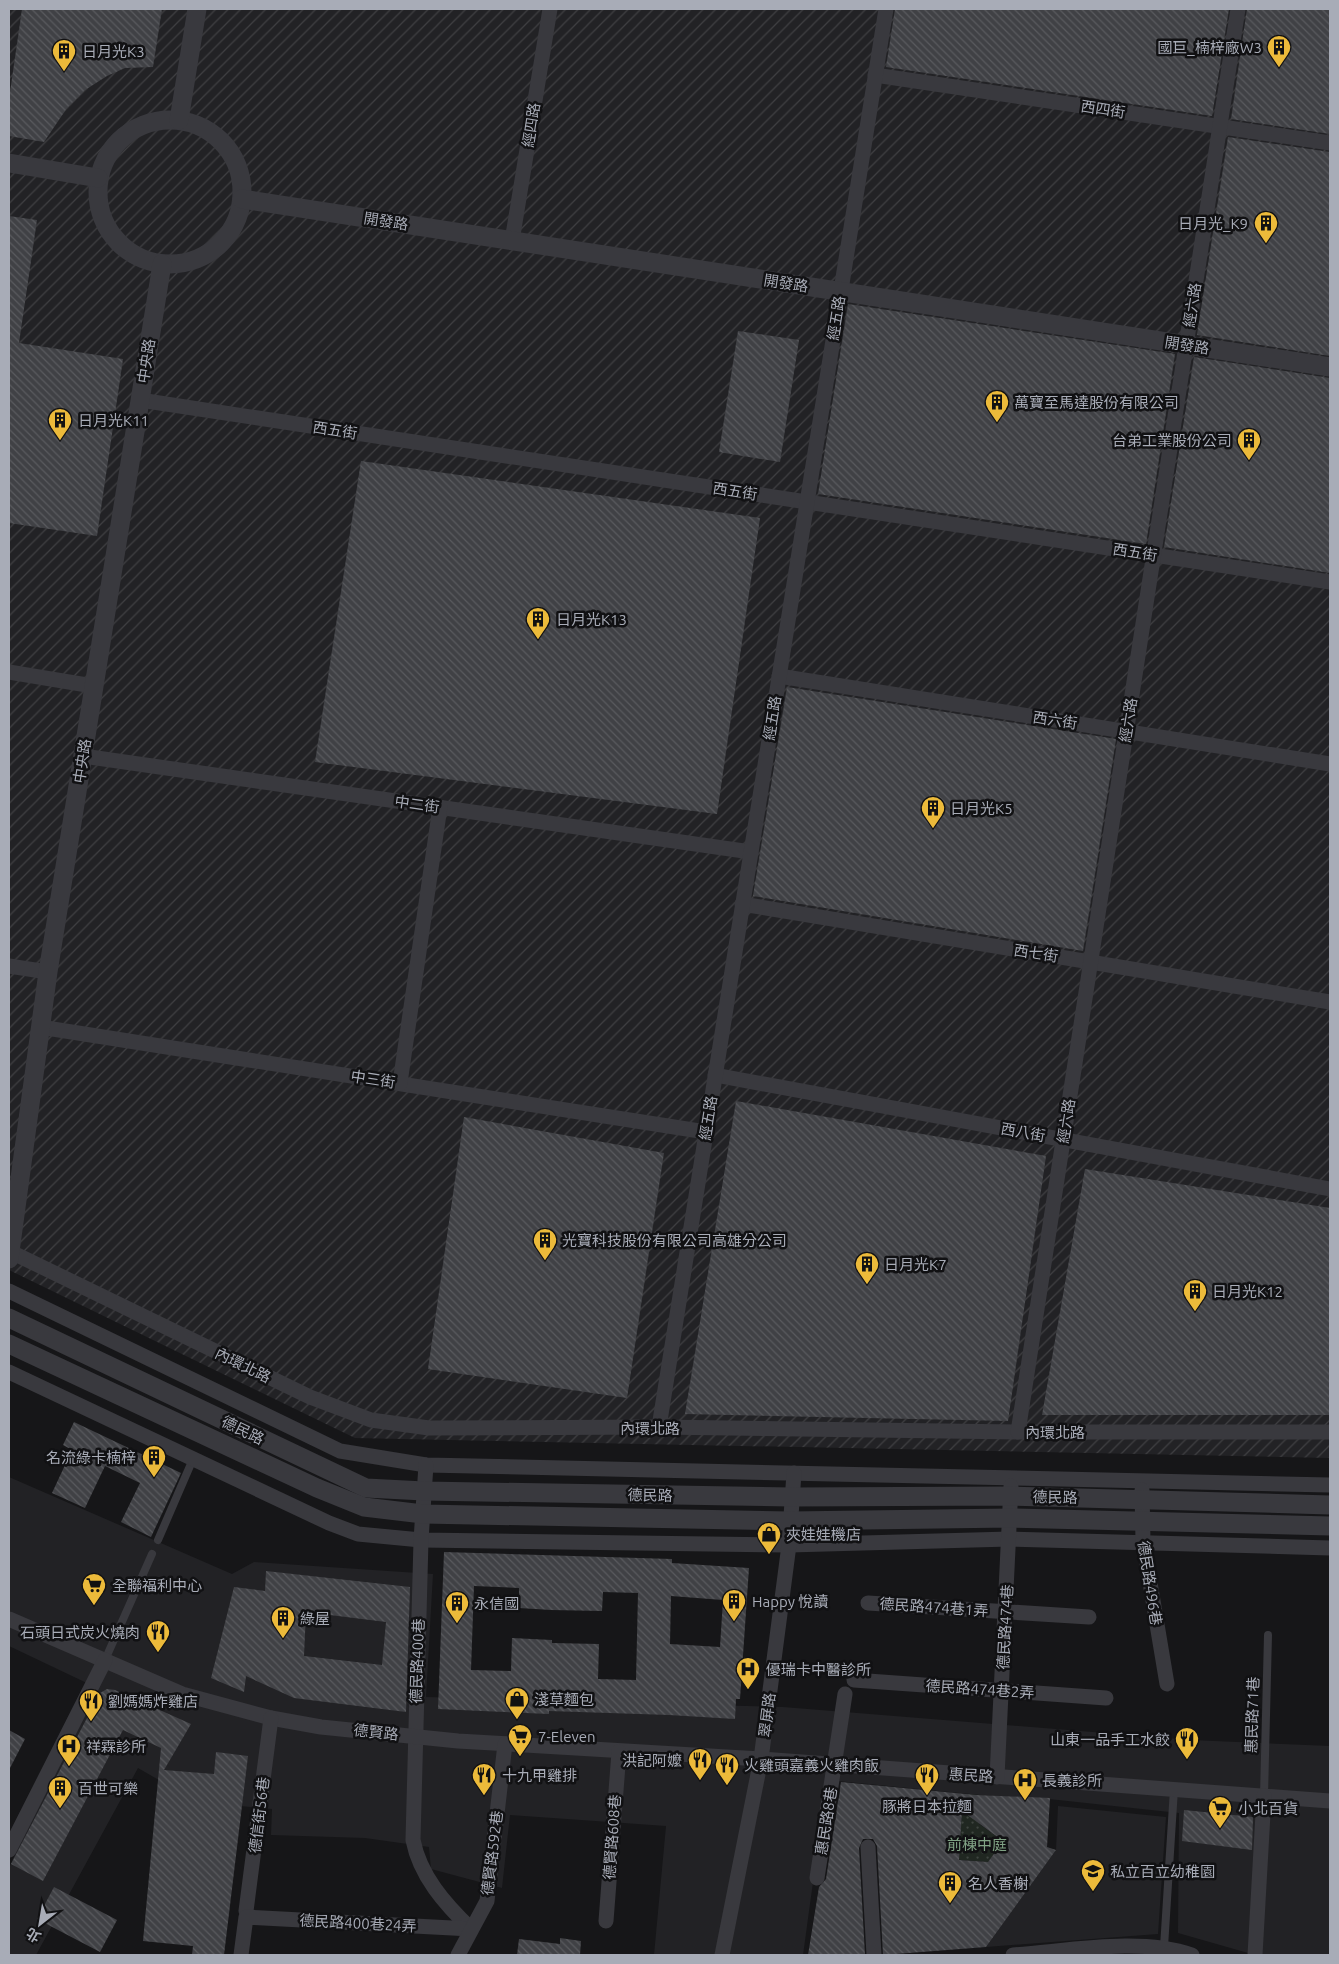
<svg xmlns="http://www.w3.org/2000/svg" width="1339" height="1964" font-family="Ubuntu,'Noto Sans TC',sans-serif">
<defs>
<pattern id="industrial-furrows" width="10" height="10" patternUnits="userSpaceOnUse" patternTransform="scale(1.25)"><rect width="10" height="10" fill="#222225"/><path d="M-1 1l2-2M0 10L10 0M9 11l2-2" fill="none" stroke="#3f3f42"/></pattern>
<pattern id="grass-dots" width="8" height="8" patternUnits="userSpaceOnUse" patternTransform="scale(1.25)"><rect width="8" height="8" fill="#202721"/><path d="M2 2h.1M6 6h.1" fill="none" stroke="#3e443f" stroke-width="1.8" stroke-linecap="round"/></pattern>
<pattern id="building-back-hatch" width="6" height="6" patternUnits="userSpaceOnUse" patternTransform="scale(1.25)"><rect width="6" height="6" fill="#404145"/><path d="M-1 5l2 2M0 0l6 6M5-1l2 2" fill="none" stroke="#595a5e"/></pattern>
</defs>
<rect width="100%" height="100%" fill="#161618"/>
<g fill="#222225">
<path d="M9,1477L232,1574L254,1562L433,1574L426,1697L783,1707L1191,1740L1330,1746V1955H1255L1178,1933L1179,1813L1049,1799L980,1795L827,1780L803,1955H654L666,1826L510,1815L502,1888L431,1869L429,1847L365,1838L271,1835L272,1809L197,1802L138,1768L36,1955H9V1868L91,1685L9,1646Z"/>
<path d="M1058,1806L1166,1817L1158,1934L986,1947L1056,1850Z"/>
</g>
<path fill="url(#industrial-furrows)" d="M9,9H1330V1458L355,1438L9,1270Z"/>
<path fill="url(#grass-dots)" d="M963,1794L980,1795L979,1824L1003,1841L988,1862L949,1859L960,1838Z"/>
<g fill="url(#building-back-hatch)" fill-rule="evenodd">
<path d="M22,9H162L153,67L125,68L107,76L85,90L67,108L44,142L9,136V99Z"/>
<path d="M895,9H1229L1212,116L886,67Z"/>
<path d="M1247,9H1330V134L1231,119Z"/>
<path d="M1228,137L1330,152V356L1197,335Z"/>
<path d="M9,216L37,220L19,343L123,359L97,536L9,523Z"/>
<path d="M848,304L1175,354L1146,544L818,494Z"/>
<path d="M738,331L799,340L780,462L719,452Z"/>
<path d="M1194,357L1330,378V573L1164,547Z"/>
<path d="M361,461L760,518L717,814L315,762Z"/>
<path d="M787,687L1116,739L1083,951L753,896Z"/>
<path d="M736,1101L1046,1156L1008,1421L685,1414Z"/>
<path d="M464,1117L664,1153L627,1398L428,1369Z"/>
<path d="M1085,1169L1330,1208V1415H1042Z"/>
<path d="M74,1422L181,1473L151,1537L121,1522L140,1483L105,1466L85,1508L52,1493L72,1450L63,1445Z"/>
<path d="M444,1552L672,1559V1563L749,1568L740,1699H736L735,1719L669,1715L549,1711V1714L438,1709ZM474,1586L519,1588V1608L551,1610L602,1611L603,1592L638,1593L636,1680L598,1679L599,1644L552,1643V1640L512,1638L511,1671L471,1670ZM671,1596L723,1600L720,1647L670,1644Z"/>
<path d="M266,1571L410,1587L406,1712L294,1698L246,1676L244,1692L211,1678L234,1587L265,1591ZM306,1612L386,1622L382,1665L304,1656Z"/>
<path d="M107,1689L115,1690L191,1724L164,1770L214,1774L216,1752L248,1756L224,1955H192L193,1946L143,1941L161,1748L123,1730L43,1881L11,1864L100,1693Z"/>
<path d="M9,1730L25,1739L9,1770Z"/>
<path d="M841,1782L976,1795L1050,1798L1047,1847L1056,1850L986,1947L883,1955L877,1846L873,1839H863L859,1848L865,1955H808L819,1887L826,1879ZM962,1811L1003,1841L988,1862L959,1860Z"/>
<path d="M1184,1810L1253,1817L1252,1850L1182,1841Z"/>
<path d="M54,1887L117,1920L100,1952L37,1919Z"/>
<path d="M560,1938L581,1941L580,1955H517L519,1939L560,1944Z"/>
</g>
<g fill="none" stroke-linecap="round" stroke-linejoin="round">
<g stroke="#39393e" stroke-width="8">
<path d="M158,1540L193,1459"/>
<path d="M105,1660L152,1554"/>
<path d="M1264,1796L1268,1635"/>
<path d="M1164,1947L1174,1789"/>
</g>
<g stroke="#39393e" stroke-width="15">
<path d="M875,75L1330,143"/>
<path d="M512,241L550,9"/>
<path d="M140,400L1330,582"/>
<path d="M9,672L93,686"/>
<path d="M779,676L1330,764"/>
<path d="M83,756L751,852"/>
<path d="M742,904L1330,1002"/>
<path d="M9,966L48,972"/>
<path d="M40,1027L706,1132"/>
<path d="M715,1075L1330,1189"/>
<path d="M400,1083L440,807"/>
<path d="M9,1251L310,1397L371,1420L429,1428L659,1427L1018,1432H1330"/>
<path d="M9,1291L340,1451L426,1465L1330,1485"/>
<path d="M9,1372L329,1523L358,1534L421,1540L789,1545L1010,1539L1330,1548"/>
<path d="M659,1427L886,9"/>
<path d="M1018,1432L1238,9"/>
<path d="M426,1465L421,1540L413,1840C420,1876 445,1904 471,1929"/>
<path d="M1142,1490L1143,1541L1167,1684"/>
<path d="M868,1603L1089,1617"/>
<path d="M9,1619L182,1694L271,1718L321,1727L458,1741L761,1759L1330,1801"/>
<path d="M854,1680L1106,1698"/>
<path d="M997,1777L1011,1486"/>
<path d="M868,1847L874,1955"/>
<path d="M9,1850L105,1660"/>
<path d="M817,1878L845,1694"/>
<path d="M246,1911L271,1718"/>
<path d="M606,1921L619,1752"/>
<path d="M241,1955L246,1917L471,1929"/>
<path d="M458,1955L487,1901L505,1744"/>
<path d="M722,1955L761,1759L789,1545L794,1473"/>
<path d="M1013,1955C1069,1951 1140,1937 1192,1955"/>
<path d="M1255,1955L1264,1796"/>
</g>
<g stroke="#39393e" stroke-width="19">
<circle cx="170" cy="192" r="72"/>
<path d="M179,120L197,9"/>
<path d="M9,163L98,178"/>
<path d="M242,199L1330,367"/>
<path d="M9,1259L48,972L162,264"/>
<path d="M9,1318L366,1488L424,1491L791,1497L1011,1496L1330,1505"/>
<path d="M9,1344L317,1488L364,1507L423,1514L790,1521L1011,1518L1330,1526"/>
</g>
</g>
<defs>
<g id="building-pin" transform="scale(1.25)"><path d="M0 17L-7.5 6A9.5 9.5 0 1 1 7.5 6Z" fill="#ecba3a" stroke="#111113"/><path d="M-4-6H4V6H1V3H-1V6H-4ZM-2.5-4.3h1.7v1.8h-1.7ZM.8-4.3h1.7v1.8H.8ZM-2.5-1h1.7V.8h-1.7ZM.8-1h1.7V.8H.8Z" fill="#111"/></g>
<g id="shop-pin" transform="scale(1.25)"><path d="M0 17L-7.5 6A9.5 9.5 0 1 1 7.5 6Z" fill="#ecba3a" stroke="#111113"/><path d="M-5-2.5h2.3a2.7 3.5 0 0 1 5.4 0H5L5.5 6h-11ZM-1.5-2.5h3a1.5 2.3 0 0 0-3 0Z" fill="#111"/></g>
<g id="supermarket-pin" transform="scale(1.25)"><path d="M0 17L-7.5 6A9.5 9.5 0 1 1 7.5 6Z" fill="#ecba3a" stroke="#111113"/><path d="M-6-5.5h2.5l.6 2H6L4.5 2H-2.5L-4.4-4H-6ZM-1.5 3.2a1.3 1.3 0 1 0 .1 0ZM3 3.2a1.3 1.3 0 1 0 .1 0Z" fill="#111"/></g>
<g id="restaurant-pin" transform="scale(1.25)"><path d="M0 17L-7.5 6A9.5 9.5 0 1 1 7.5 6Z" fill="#ecba3a" stroke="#111113"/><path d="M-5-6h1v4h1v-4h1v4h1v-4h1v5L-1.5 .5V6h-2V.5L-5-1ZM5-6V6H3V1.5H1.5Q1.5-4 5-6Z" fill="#111"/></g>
<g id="hospital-pin" transform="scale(1.25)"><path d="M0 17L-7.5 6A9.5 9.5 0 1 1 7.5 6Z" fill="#ecba3a" stroke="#111113"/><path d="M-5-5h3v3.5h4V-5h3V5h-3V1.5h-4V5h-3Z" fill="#111"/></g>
<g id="school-pin" transform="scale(1.25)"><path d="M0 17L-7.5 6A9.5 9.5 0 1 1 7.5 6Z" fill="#ecba3a" stroke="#111113"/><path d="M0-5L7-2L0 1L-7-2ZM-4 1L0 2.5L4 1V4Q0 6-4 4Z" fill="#111"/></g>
</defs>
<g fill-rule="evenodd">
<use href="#building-pin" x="1279" y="47"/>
<use href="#building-pin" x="64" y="51"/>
<use href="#building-pin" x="1266" y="223"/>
<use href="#building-pin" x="997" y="402"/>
<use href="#building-pin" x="60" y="420"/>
<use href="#building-pin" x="1249" y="440"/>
<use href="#building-pin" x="538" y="619"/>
<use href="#building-pin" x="933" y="808"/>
<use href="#building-pin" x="545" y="1240"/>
<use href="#building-pin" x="867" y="1264"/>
<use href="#building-pin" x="1195" y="1291"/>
<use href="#building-pin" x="154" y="1457"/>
<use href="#shop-pin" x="769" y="1534"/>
<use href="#supermarket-pin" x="94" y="1585"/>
<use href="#building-pin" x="734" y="1601"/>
<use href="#building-pin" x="457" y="1603"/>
<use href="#building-pin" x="283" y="1618"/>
<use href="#restaurant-pin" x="158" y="1632"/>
<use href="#hospital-pin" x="748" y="1669"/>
<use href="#shop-pin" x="517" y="1699"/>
<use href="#restaurant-pin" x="91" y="1701"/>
<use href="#supermarket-pin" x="520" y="1736"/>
<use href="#restaurant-pin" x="1187" y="1739"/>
<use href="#hospital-pin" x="69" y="1746"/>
<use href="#restaurant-pin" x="700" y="1760"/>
<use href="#restaurant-pin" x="727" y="1765"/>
<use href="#restaurant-pin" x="484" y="1775"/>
<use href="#restaurant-pin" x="927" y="1775"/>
<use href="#hospital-pin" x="1025" y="1780"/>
<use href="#building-pin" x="60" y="1788"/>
<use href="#supermarket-pin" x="1220" y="1808"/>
<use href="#school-pin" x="1093" y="1871"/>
<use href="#building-pin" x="950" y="1883"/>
</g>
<g text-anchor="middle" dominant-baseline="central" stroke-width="5" stroke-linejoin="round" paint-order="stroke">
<g font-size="15" fill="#a8acb7" stroke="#111113" text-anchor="start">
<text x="1262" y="47" text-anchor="end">國巨_楠梓廠W3</text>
<text x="82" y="51">日月光K3</text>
<text x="1248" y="223" text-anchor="end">日月光_K9</text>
<text x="1014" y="402">萬寶至馬達股份有限公司</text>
<text x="78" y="420">日月光K11</text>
<text x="1232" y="440" text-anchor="end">台弟工業股份公司</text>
<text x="556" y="619">日月光K13</text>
<text x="950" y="808">日月光K5</text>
<text x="562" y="1240">光寶科技股份有限公司高雄分公司</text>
<text x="884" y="1264">日月光K7</text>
<text x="1212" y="1291">日月光K12</text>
<text x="136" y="1457" text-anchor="end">名流綠卡楠梓</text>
<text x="786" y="1534">夾娃娃機店</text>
<text x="112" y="1585">全聯福利中心</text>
<text x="752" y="1601">Happy 悅讀</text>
<text x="474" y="1603">永信國</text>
<text x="300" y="1618">綠屋</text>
<text x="140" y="1632" text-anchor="end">石頭日式炭火燒肉</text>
<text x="766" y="1669">優瑞卡中醫診所</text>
<text x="534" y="1699">淺草麵包</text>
<text x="108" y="1701">劉媽媽炸雞店</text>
<text x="538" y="1736">7-Eleven</text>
<text x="1170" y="1739" text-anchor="end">山東一品手工水餃</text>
<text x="86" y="1746">祥霖診所</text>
<text x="682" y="1760" text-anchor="end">洪記阿嬤</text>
<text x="744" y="1765">火雞頭嘉義火雞肉飯</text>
<text x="502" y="1775">十九甲雞排</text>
<text x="1042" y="1780">長義診所</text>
<text x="78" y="1788">百世可樂</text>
<text x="927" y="1806" text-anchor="middle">豚將日本拉麵</text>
<text x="1238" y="1808">小北百貨</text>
<text x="1110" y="1871">私立百立幼稚園</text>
<text x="968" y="1883">名人香榭</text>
</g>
<g font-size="15" fill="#a8acb7" stroke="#111113">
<text transform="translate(1103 109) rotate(9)">西四街</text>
<text transform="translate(531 125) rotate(-81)">經四路</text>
<text transform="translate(386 221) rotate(9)">開發路</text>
<text transform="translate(786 283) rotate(9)">開發路</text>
<text transform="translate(1192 305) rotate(-81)">經六路</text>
<text transform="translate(836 318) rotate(-81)">經五路</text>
<text transform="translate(1187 345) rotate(9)">開發路</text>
<text transform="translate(146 361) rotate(-81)">中央路</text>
<text transform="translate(335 430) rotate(9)">西五街</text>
<text transform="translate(735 491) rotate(9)">西五街</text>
<text transform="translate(1135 552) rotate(9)">西五街</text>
<text transform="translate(772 718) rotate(-81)">經五路</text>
<text transform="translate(1055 720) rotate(9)">西六街</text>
<text transform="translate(1128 720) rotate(-81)">經六路</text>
<text transform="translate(82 761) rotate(-81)">中央路</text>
<text transform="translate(417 804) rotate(8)">中二街</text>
<text transform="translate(1036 953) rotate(9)">西七街</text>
<text transform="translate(373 1079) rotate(9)">中三街</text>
<text transform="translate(708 1118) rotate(-81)">經五路</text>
<text transform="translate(1066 1121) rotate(-81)">經六路</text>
<text transform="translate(1023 1132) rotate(10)">西八街</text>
<text transform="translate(243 1365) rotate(26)">內環北路</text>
<text x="650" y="1428">內環北路</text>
<text transform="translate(243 1430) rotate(26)">德民路</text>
<text x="1055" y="1432">內環北路</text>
<text transform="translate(650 1495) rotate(1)">德民路</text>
<text transform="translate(1055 1497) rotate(1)">德民路</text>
<text transform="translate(1150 1583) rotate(81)">德民路496巷</text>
<text transform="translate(934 1607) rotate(4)">德民路474巷1弄</text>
<text transform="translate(1005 1627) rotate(-87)">德民路474巷</text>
<text transform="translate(417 1661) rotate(-88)">德民路400巷</text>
<text transform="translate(980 1689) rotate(4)">德民路474巷2弄</text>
<text transform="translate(767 1715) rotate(-83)">翠屏路</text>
<text transform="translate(1252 1715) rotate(-88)">惠民路71巷</text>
<text transform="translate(376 1732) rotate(6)">德賢路</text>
<text transform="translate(971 1775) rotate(4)">惠民路</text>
<text transform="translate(259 1815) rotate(-83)">德信街56巷</text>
<text transform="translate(826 1821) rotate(-81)">惠民路8巷</text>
<text transform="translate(612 1837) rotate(-86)">德賢路608巷</text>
<text transform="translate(492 1853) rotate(-83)">德賢路592巷</text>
<text transform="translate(358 1923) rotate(3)">德民路400巷24弄</text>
</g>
<g font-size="15" fill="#80a284" stroke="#111113">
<text x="977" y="1844">前棟中庭</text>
</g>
</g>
<rect width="1339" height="1964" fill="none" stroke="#a8acb7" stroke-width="20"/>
<g transform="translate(40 1924) rotate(211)" stroke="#111113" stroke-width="4" paint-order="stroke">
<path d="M0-4L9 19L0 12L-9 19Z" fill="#a8acb7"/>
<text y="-8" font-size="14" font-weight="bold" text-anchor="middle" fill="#a8acb7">北</text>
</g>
</svg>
